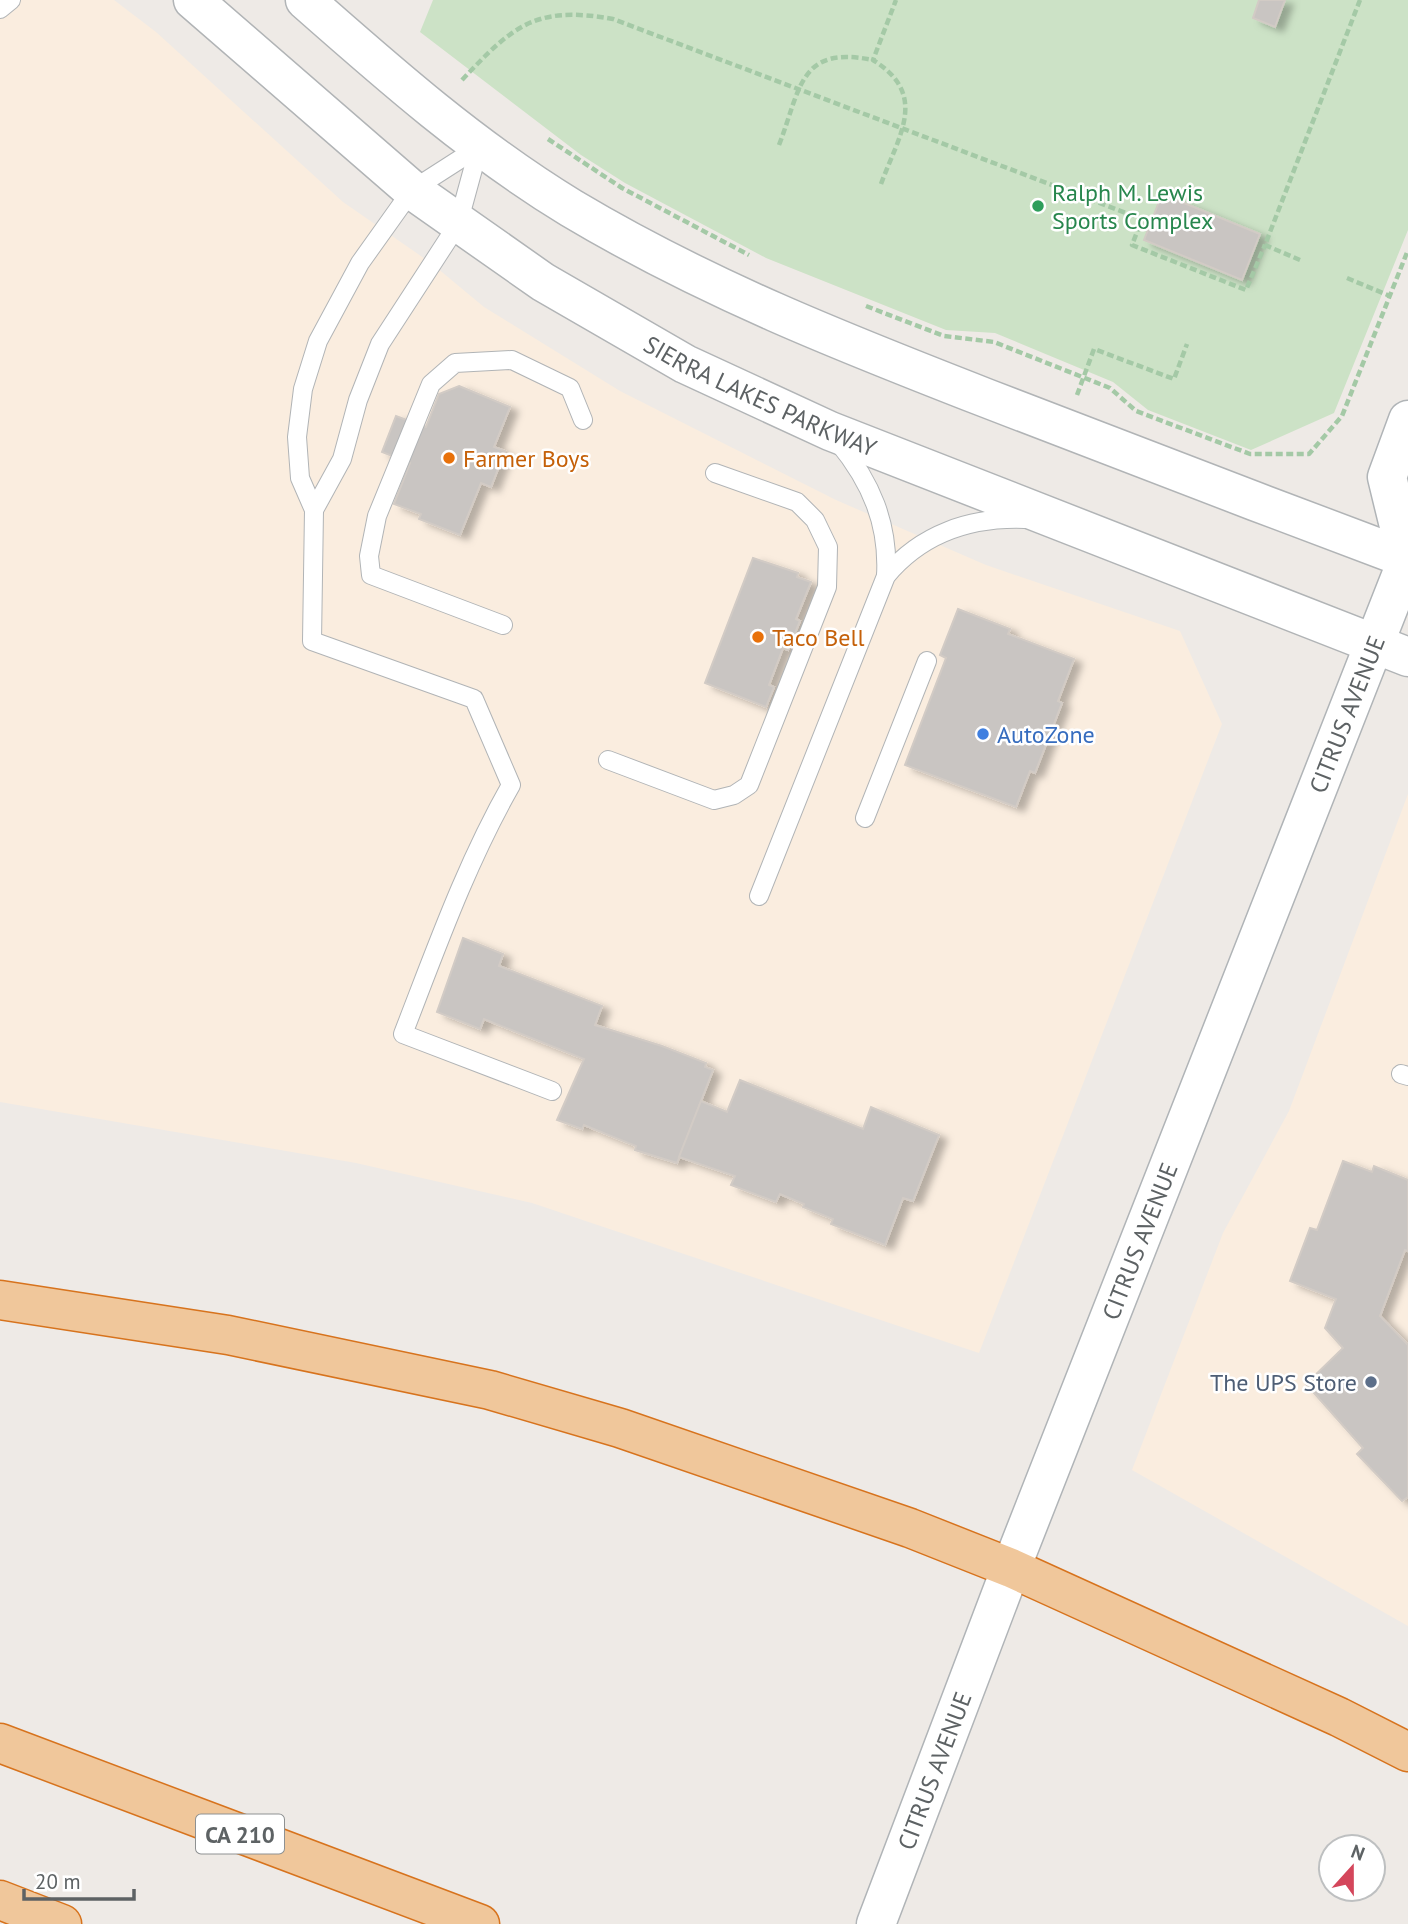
<svg xmlns="http://www.w3.org/2000/svg" width="1408" height="1924" font-family="'PT Sans',sans-serif">
<defs>
<filter id="shadow"><feDropShadow dx="8" dy="4.5" stdDeviation="3.5" flood-color="#0004"/></filter>
</defs>
<rect width="100%" height="100%" fill="#eeeae6"/>
<g fill="#faeddf">
<path d="M0,0H114L156,32L343,202L431,263L484,307L620,391L836,500L986,565L1180,631L1222,724L979,1353L532,1203L356,1163L0,1102Z"/>
<path d="M1408,794V1626L1132,1470L1223,1233L1289,1111Z"/>
</g>
<path fill="#cce2c6" d="M433,0H1408V230L1334,413L1251,450L1148,410L1113,382L995,333L946,330L766,258L625,183L581,155L420,32Z"/>
<g fill="#c9c5c2" stroke="#d2cbc5" stroke-width="2" filter="url(#shadow)">
<path d="M1259,0H1285L1275,27L1253,18Z"/>
<path d="M1162,194L1260,234L1242,280L1144,240Z"/>
<path d="M459,386L510,407L494,447L505,451L491,487L481,483L460,535L419,519L421,514L394,504L410,463L382,452L396,416L426,427L439,394Z"/>
<path d="M753,558L798,573L797,577L811,582L796,619L800,621L788,650L783,648L769,685L774,687L766,707L705,683Z"/>
<path d="M958,609L1010,629L1008,634L1074,659L1058,701L1062,703L1035,773L1030,771L1016,807L905,765L946,658L940,655Z"/>
<path d="M463,938L503,954L499,966L602,1006L595,1025L662,1046L706,1063L705,1067L713,1070L677,1163L635,1150L636,1146L584,1125L582,1129L557,1120L584,1059L484,1019L480,1029L437,1012Z"/>
<path d="M740,1080L863,1129L871,1107L939,1135L913,1201L903,1198L885,1245L831,1224L833,1219L803,1207L804,1204L780,1194L776,1202L731,1185L735,1176L679,1157L701,1101L727,1112Z"/>
<path d="M1343,1161L1372,1172L1374,1166L1408,1180V1251L1405,1250L1380,1316L1408,1345V1497L1402,1501L1357,1454L1363,1448L1306,1384L1343,1348L1325,1328L1336,1299L1290,1281L1310,1228L1317,1230Z"/>
</g>
<g fill="none" stroke-linecap="round" stroke-linejoin="round">
<g stroke="#b1b4b6" stroke-width="20">
<g id="service">
<path d="M0,9L11,0"/>
<path d="M479,147L412,190L360,263L318,341L303,389L297,437L300,478L314,510L312,641L474,699L511,785C466,864 436,949 403,1034L552,1091"/>
<path d="M838,442C871,482 889,524 886,576"/>
<path d="M314,510L342,459L358,400L380,344L458,224L479,147"/>
<path d="M503,625L371,575L369,556L377,516L431,384L455,363L512,360L570,388L583,420"/>
<path d="M608,760L714,800L734,795L749,785L827,587L828,547L815,520L797,502L715,473"/>
<path d="M865,818L927,661"/>
<path d="M759,896L886,576C921,534 970,517 1025,519"/>
<path d="M1401,1074L1408,1076"/>
</g>
</g>
<g stroke="#b1b4b6" stroke-width="41">
<g id="tertiary">
<path id="s1" d="M193,0L412,190L543,282L685,364L830,431L1408,657"/>
<path d="M305,0C390,75 474,149 571,208C705,288 842,342 986,398C1127,453 1267,506 1408,559"/>
</g>
</g>
<g stroke="#b0b4b7" stroke-width="41">
<g id="secondary">
<path d="M1407,559L1387,477L1408,420"/>
<path id="s2" d="M876,1924L1011,1568L1408,558"/>
</g>
</g>
<g stroke="#d7731d" stroke-width="41">
<g id="motorway">
<path d="M0,1300L228,1335L490,1390L620,1428L910,1528L1011,1568L1339,1717L1408,1752"/>
<path d="M0,1743L480,1924"/>
<path d="M0,1900L62,1924"/>
</g>
</g>
<g stroke="#a4c9a6" stroke-width="4.5" stroke-dasharray="7 3.5" stroke-linecap="butt">
<path d="M462,80C513,26 535,5 613,19L1142,219L1132,245L1246,290L1265,245"/>
<path d="M548,139L622,188L749,255"/>
<path d="M779,145C801,88 799,45 873,60"/>
<path d="M881,184C899,135 929,95 873,60L896,0"/>
<path d="M1300,260L1265,245L1360,0"/>
<path d="M1347,278L1390,296"/>
<path d="M866,306L944,336L994,342L1110,388L1136,411L1250,454H1309L1342,416L1408,250"/>
<path d="M1077,395L1094,349L1174,379L1187,344"/>
</g>
<use href="#service" stroke="#fff" stroke-width="18"/>
<use href="#tertiary" stroke="#fff" stroke-width="38"/>
<use href="#secondary" stroke="#fff" stroke-width="38"/>
<use href="#motorway" stroke="#f0c79b" stroke-width="38"/>
</g>
<circle fill="#2e9e5b" stroke="#fff" stroke-width="2.5" cx="1038" cy="206" r="7"/>
<g fill="#e8710a" stroke="#fff" stroke-width="2.5">
<circle cx="449" cy="458" r="7"/>
<circle cx="758" cy="637" r="7"/>
</g>
<circle fill="#3f7fe0" stroke="#fff" stroke-width="2.5" cx="983" cy="734" r="7"/>
<circle fill="#5c6f8a" stroke="#fff" stroke-width="2.5" cx="1371" cy="1382" r="7"/>
<g text-anchor="middle" dominant-baseline="central" stroke-width="5" stroke-linejoin="round" paint-order="stroke">
<rect fill="#fff" stroke="#8e9192" stroke-width="2" x="196" y="1814.5" width="88" height="39" rx="5"/>
<g font-size="23" font-weight="bold" fill="#5d6264">
<text x="240" y="1834">CA 210</text>
</g>
<g font-size="24" fill="#27864d" stroke="#fff" text-anchor="start">
<text x="1052" y="192">Ralph M. Lewis<tspan x="1052" dy="28">Sports Complex</tspan></text>
</g>
<g font-size="24" fill="#5d6264" stroke="#fff">
<text stroke="none"><textPath href="#s1" startOffset="696">SIERRA LAKES PARKWAY</textPath></text>
<text stroke="none"><textPath href="#s2" startOffset="1298">CITRUS AVENUE</textPath></text>
<text stroke="none"><textPath href="#s2" startOffset="732">CITRUS AVENUE</textPath></text>
<text stroke="none"><textPath href="#s2" startOffset="164">CITRUS AVENUE</textPath></text>
</g>
<g font-size="24" fill="#c56008" stroke="#fff" text-anchor="start">
<text x="463" y="458">Farmer Boys</text>
<text x="772" y="637">Taco Bell</text>
</g>
<g font-size="24" fill="#366cbe" stroke="#fff" text-anchor="start">
<text x="997" y="734">AutoZone</text>
</g>
<g font-size="24" fill="#4e5e75" stroke="#fff" text-anchor="end">
<text x="1357" y="1382">The UPS Store</text>
</g>
</g>
<g transform="translate(1352 1868) rotate(21)"><circle r="33" fill="#ffffff" stroke="#bec0c1" stroke-width="2"/>
<path d="M0-5L12 26L0 18L-12 26Z" fill="#d4465b"/>
<text y="-10" font-size="19" font-weight="bold" text-anchor="middle" fill="#5d6264">N</text>
</g>
<path d="M24 1889v10h110v-10" fill="none" stroke="#5d6264" stroke-width="3.5"/>
<text x="35" y="1889" font-size="21" fill="#5d6264" stroke="#ffffff" stroke-width="5" paint-order="stroke">20 m</text>
</svg>
